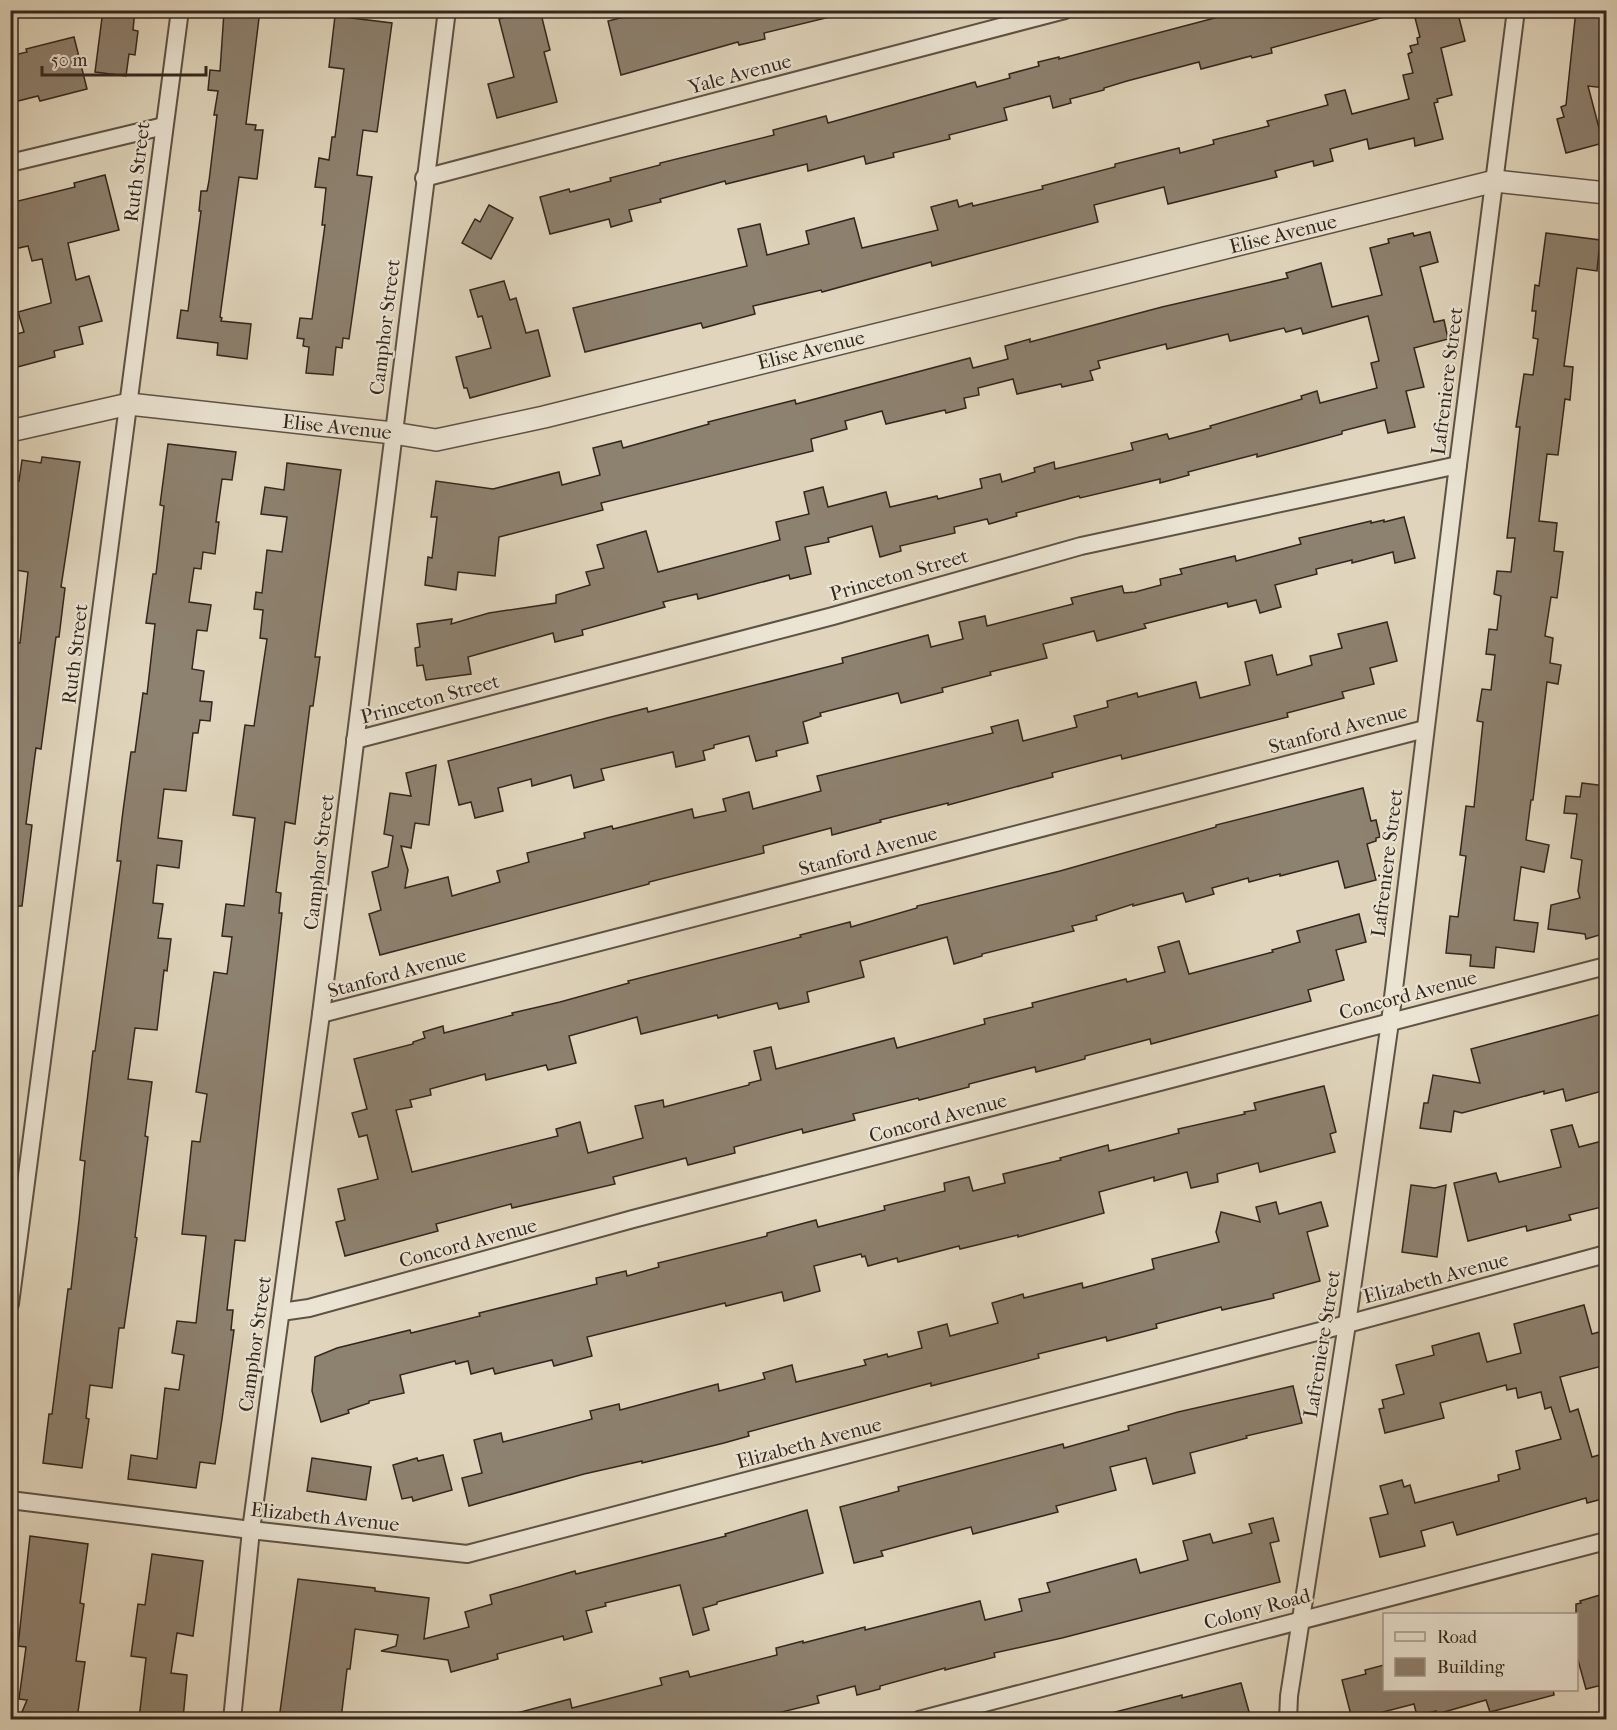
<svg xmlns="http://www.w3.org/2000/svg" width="1617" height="1730" font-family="'IM FELL French Canon',serif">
<rect width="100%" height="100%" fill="#e0d5bc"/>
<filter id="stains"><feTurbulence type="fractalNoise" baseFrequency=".00333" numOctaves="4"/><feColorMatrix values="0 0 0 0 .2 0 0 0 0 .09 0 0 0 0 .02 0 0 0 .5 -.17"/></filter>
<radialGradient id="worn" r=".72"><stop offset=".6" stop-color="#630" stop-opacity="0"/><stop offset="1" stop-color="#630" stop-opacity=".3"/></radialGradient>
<g fill="#8d816f" stroke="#33261c" stroke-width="1.5">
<path d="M103,10H135L133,30L138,31L135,55L129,54L126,76L95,72Z"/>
<path d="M231,10H260L246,124L256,125L255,130H263L257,179L239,177L220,317L222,318L221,321L251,324L247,359L217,355L218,343L177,338L181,310L188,311L201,211H199L201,191H207L209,181L217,115H214L218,91L208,90L210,70L220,71L224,12H230Z"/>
<path d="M530,10H540L550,50L544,52L557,102L497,118L488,84L514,77L499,19Z"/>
<path d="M652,10H829L830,17L764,33L765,39L739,45L738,42L621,75L608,21Z"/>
<path d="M1245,10H1388V16L1271,48L1272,53L1252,58L1251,56L1201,69L1199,62L1127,81L1104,88V90L1070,99L1071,103L1053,108L1050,96L1004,108L1007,120L949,135L950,139L893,153L894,157L866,164L864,156L808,171L807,164L726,184L725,181L660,199L661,202L629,210L632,221L611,227L609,219L550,234L540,197L569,189L570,192L611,181L610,178L660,165V163L774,135L773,130L826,116L828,123L975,82L977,87L1010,78L1009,74L1039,66L1038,62L1059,57V59Z"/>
<path d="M1413,10H1457L1465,41L1441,48L1452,95L1437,99L1438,102L1434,103L1443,139L1415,146L1414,138L1369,149L1367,139L1330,149L1333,161L1314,166L1313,161L1275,171L1277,177L1168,204L1164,187L1094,205L1098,222L932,266L931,262L822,292L821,290L753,306L755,314L703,328L701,323L585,352L573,308L747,266L738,229L760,224L767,255L809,244L806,231L854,218L862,248L938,230L931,207L957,200L959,207L972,203L973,206L1043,189L1042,186L1115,167V164L1179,148L1180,153L1214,144L1213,140L1269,126L1267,121L1328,105L1325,95L1345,90L1352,114L1409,99L1403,75L1413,73L1408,54L1412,52L1410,46L1418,44L1417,38L1420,37Z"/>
<path d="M1576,10H1606V88L1588,86L1603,143L1566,153L1557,119L1564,117L1561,107L1566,105Z"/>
<path d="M335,16L392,23L377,132L363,130L357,175L372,177L349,339L343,338L342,348L336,347L333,375L306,373L309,347L303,346L304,339L297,338L300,318L312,319L325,225H322L326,188L315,187L319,158L329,160L332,137H335L344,69L329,67Z"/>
<path d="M74,37L87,89L40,101L38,96L10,103V56L27,52L26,49Z"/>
<path d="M105,175L119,230L68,243L76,280L89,276L102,321L79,327L83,344L54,351L55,357L10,369V336L24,332L18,312L51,303V301L42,259L32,261L28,246L10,250V203L75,187L74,183Z"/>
<path d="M489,205L513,218L491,259L462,243L475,219L480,222Z"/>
<path d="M1430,232L1438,262L1420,267L1434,322L1444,320L1448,339L1414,348L1424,387L1406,391L1415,427L1388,433L1385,420L1342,431V434L1298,446L1257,457V454L1188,472L1189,475L1160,483V479L1080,498L1079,496L1016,513L1017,516L989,524L987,519L954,527L955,533L900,546L901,551L880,557L872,526L828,538L829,542L805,547L811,574L790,579L789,575L698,599L697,594L663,602L665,607L582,630L583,635L555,642L553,633L468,657L471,674L426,680L423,665L417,666L415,648L420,647L417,624L452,619L451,624L489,613L556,603V595L590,585L586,572L604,568L597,545L646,531L658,572L780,540L776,522L809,514L804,492L823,487L828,507L886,492L890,507L937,496L938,499L982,488L980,479L1000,474L1002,482L1035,472L1034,468L1054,462L1055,469L1133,450L1131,443L1167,434L1169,439L1211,428L1210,426L1302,399L1301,396L1317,391L1320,403L1377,388L1371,363L1379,361L1368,316L1303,334L1301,328L1286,332L1284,328L1230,341L1228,334L1167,349L1166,344L1098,361L1100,368L1090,371L1093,380L1062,387L1061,384L1017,394L1013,379L978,388L979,395L964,398L966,408L946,413L945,410L886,424L882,411L845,421L847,429L811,439L813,451L601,503L603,510L499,537L495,576L458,572L456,590L425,585L428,557L432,558L437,517H431L436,481L493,489L559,472L562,485L600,475L593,448L621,441L623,448L709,424L708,422L795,400L796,404L970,358L973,368L1008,359L1005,346L1030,339V342L1162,307L1288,278L1286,273L1321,263L1332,307L1382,295L1370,248L1389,243L1388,239L1413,233L1414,236Z"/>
<path d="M1546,233L1600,240L1597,271L1577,268L1564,366L1573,367L1570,400L1565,399L1558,455L1547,454L1539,521L1557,523L1554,551L1563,552L1557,598L1551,597L1545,636L1553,638L1550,663L1561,665L1558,684L1547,682L1533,800H1531L1526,840L1549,845L1544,872L1521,867L1514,920L1538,923L1534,952L1496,947L1494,968L1470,966L1471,955L1446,953L1450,916L1458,917L1466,856L1460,855L1466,806L1474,807L1483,722L1477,721L1482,689L1491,690L1495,655L1486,654L1489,629L1497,630L1501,596L1494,594L1497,571L1511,572L1515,538H1507L1520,427H1516L1524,374L1533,375L1538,339L1533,338L1536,311H1532L1535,285L1539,286Z"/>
<path d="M504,281L510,300L516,298L526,333L538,330L550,376L470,398L467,388H464L456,357L491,348L482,316L478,317L470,290Z"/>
<path d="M168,444L236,452L232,480L222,479L216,522H219L215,554L203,552L201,569L194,568L189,602L211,605L207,631L197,630L192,669L204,671L200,701L212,702L210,721L200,720L198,733H193L186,791L164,789L158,838L182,841L179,868L157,865L153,903L163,904L158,938L171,939L167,971L164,970L157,1030L135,1028L128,1079L152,1082L145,1136L148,1137L135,1237L137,1238L124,1328H119L112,1388L90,1385L86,1418L89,1419L82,1468L43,1463L49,1414H52L68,1289H71L79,1220L85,1161L80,1160L93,1051H95L121,861H117L123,811L131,752H135L143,693L147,694L155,624L146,623L153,574H156L164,506L160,505Z"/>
<path d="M42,457L80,462L61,587L65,588L59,637H56L41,749L36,748L35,755L26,824L32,825L22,906H10V642L20,643L28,572L10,569V520L16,480L19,481L22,460L41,463Z"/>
<path d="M287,463L341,470L315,657H320L313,706H310L295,824L285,822L276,892L281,893L279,913H282L245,1241L235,1240L227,1310H233L231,1330H234L222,1419L215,1464L200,1462L196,1488L128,1479L131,1455L157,1459L165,1388L179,1390L184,1355L172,1353L177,1321L196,1323L206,1236L182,1234L192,1141L200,1142L207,1094L196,1092L214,972L227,974L232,937L222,936L226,904L244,906L255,818L233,815L245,725L254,726L267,639L260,638L263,610L254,609L256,592L262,593L267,550L282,552L287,517L261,514L265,487L284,490Z"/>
<path d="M1404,517L1415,558L1395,563L1393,552L1352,563V560L1316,569L1317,574L1275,585L1281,607L1260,613L1256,600L1228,607L1227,603L1144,624L1146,628L1097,641L1094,631L1043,644L1047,658L990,672L991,675L942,688L943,692L901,703L898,693L820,713L821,716L803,722L808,743L776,751L777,756L756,761L749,736L714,745V748L703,751L705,760L676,767L673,752L601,769L604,780L574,788L571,775L532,786L531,779L498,788L503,811L475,818L471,802L459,805L448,761L607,718L647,708L648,712L843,663L842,658L928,635L931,647L963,639L959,622L985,616L987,626L1073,604L1071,598L1096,592L1122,586L1124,593L1135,592L1161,585L1160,579L1182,574L1180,569L1235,556L1236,561L1301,544L1299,538L1371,521V523L1384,520V522Z"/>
<path d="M1387,622L1397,661L1370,668L1374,684L1342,692L1344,698L1287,713L1288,717L1122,759L1121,755L1052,773L1053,777L948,805V803L880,820L881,822L832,835L831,828L763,846L764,853L649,882V884L380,955L369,914L381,910L372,872L388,867L393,836L384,834L390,793L411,796L406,773L436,765L429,825L415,823L411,848L401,846L408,870L405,888L448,877L452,896L500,882L497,871L529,862L527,853L585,838L584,833L612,826L613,829L692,809L694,818L726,811L723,799L749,792L753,809L821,791L817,776L993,733L991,727L1018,720L1023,741L1077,727L1074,716L1108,707L1107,701L1137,693L1138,697L1196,682L1200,698L1250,685L1245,662L1272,655L1277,675L1312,665L1310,656L1342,648L1338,634Z"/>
<path d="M1582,783L1606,786V933L1586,939L1585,934L1548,929L1551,905L1580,898L1578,891L1582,860L1571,858L1577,814L1564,813L1566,796L1580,797Z"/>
<path d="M1363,788L1371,821L1376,820L1380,837L1376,838V841L1367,844L1376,880L1345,888L1338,861L1280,876V874L1249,882L1248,878L1212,888L1214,894L1186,902L1183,893L1133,906V904L1096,916L1097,920L1072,926L1074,931L982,954V956L954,964L947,937L860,961L864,977L807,992L809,1002L779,1009L777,1003L718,1018L717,1015L641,1034L637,1017L569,1036L576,1063L548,1070L546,1065L486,1080L485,1074L430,1089L431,1095L410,1100L412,1107L396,1110L412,1172L558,1136L556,1129L580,1122L588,1153L643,1138L635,1106L663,1100L664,1107L749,1085V1083L761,1080L754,1051L771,1047L776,1069L894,1038L897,1048L985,1024L984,1019L1033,1007L1032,1003L1126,979L1127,982L1165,972L1158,947L1179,941L1189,974L1273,952L1272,950L1300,942L1297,931L1359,914L1366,942L1336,950L1344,980L1308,990L1311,1001L1151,1044L1150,1039L1085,1056V1059L1036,1072L1035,1067L969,1084V1087L919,1100L918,1098L853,1114L855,1120L803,1133L802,1129L734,1147L735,1153L688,1165L686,1158L613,1177L615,1184L512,1208L511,1204L436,1224L438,1231L345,1256L336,1222L345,1220L338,1189L378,1179L367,1135L359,1137L352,1113L367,1109L354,1059L413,1044V1042L425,1038L423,1032L443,1026L444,1033L513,1015L512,1013L560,1002L629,983L628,981L801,937L800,935L850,922L851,927L917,908V906L1060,871L1216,827V825Z"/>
<path d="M1606,1013V1090L1566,1101L1563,1089L1544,1094V1091L1462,1113L1454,1111L1451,1132L1420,1128L1424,1103H1428L1433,1075L1480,1083L1471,1049Z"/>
<path d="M1324,1086L1336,1132L1330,1134L1335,1152L1260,1172L1258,1163L1217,1174L1218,1182L1191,1188L1187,1172L1154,1181V1177L1099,1192L1104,1213L1018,1237V1235L960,1249L959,1246L898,1262L897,1258L868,1266L865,1256L862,1257L861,1254L814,1266L820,1291L784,1301L782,1292L726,1306L725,1303L587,1337L592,1356L554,1366L552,1360L495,1374L493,1368L471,1374L468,1361L456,1364L455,1361L400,1375L404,1393L369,1401V1403L348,1410L349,1413L321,1422L312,1391L315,1357L337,1348L410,1330L411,1333L480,1316L479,1313L597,1284L596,1278L626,1271L627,1276L659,1267L658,1263L767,1236V1233L816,1220L818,1227L885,1210L884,1206L945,1191L944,1183L969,1177L973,1191L1005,1183L1003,1174L1061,1160L1060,1158L1108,1145L1109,1151L1179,1133L1178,1129L1245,1114L1244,1112L1256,1110L1254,1103Z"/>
<path d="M1572,1125L1579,1147L1606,1140V1206L1569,1215L1571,1220L1527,1231L1526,1226L1468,1241L1454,1183L1496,1173L1499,1182L1561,1167L1551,1130Z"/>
<path d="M1411,1185L1435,1188L1446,1185L1437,1257L1402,1252Z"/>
<path d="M1276,1202L1279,1214L1321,1202L1328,1226L1307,1232L1320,1281L1273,1294L1274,1298L1222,1310L1221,1307L1156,1324L1157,1328L1107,1341L1106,1337L1038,1354L1039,1358L931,1386V1383L748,1432L749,1436L724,1443L642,1463V1461L584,1474L469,1506L462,1478L482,1473L474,1440L501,1433L503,1442L592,1419L590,1411L619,1404L620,1410L718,1384L719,1391L765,1379L763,1373L792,1365L796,1382L866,1365L864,1360L887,1354L888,1357L922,1348L918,1332L947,1324L950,1336L998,1323L992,1303L1023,1294L1024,1298L1082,1283L1083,1288L1154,1269L1152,1259L1219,1242L1216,1232L1221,1212L1260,1222L1256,1207Z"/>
<path d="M1584,1305L1592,1334L1606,1330V1365L1560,1377L1570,1412L1578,1409L1592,1457L1606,1453V1498L1587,1503L1586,1498L1457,1535L1453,1522L1421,1531L1425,1546L1380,1557L1370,1518L1388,1514L1380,1486L1402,1480L1404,1487L1410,1485L1415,1503L1499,1481L1498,1475L1520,1469L1516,1451L1561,1439L1551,1407L1545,1409L1541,1392L1518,1398L1516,1388L1507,1390L1506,1385L1440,1403L1444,1418L1385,1433L1379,1409L1384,1408L1382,1400L1404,1394L1396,1365L1434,1355L1432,1346L1479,1333L1487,1362L1521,1353L1514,1324Z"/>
<path d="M1293,1386L1302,1423L1246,1436L1247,1438L1190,1453L1195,1473L1153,1484L1146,1458L1110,1467L1116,1490L1056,1506L1058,1512L973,1534L971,1527L881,1551L883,1556L854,1563L840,1507L899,1491L898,1487L948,1474L1063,1444L1064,1448L1129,1430L1128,1426L1178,1412Z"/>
<path d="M443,1455L452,1490L413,1501L412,1497L402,1499L393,1465L417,1458L418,1461Z"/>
<path d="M312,1458L371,1467L366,1500L307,1491Z"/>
<path d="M807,1510L823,1573L717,1602V1604L703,1608L709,1630L693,1635L680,1585L605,1603L606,1606L586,1611L592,1632L564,1640L563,1636L497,1654L498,1659L451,1672L448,1660L381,1651L396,1646L398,1635L355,1629L350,1669H347L341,1719H279L298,1579L375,1588V1591L429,1598L424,1639L469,1627L465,1612L492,1604L490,1595L575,1571L576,1574L726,1536L725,1534Z"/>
<path d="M1273,1518L1279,1541L1270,1543L1280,1582L1062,1638L994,1653L995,1657L945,1670V1668L880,1686V1689L857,1695L855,1686L817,1696L819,1703L753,1719H514L513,1714L570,1699L572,1708L662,1685L660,1678L688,1671L690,1677L777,1655L776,1648L803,1641V1643L865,1627V1630L980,1601L985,1620L1022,1611L1019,1599L1050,1592L1047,1583L1136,1559L1140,1573L1188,1560L1183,1541L1210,1534L1213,1543L1252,1533L1249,1524Z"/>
<path d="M30,1536L88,1544L80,1603L84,1604L76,1661L85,1662L77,1719H19L27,1700L19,1699L26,1647L18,1646Z"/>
<path d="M152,1554L203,1561L193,1636L177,1633L171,1673L187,1675L183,1719H139L146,1658L131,1656L138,1604L145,1605Z"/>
<path d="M1600,1595L1601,1598L1606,1596V1642L1603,1643L1606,1658V1684L1586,1689L1576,1653V1604L1581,1603L1580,1601Z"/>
<path d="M1384,1665V1689H1553L1554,1695L1490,1712L1486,1700L1437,1714L1436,1711L1417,1716L1414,1704L1379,1713L1381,1719H1352L1342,1680L1366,1674L1365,1670Z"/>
<path d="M1241,1683L1251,1719H1112L1111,1713L1182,1695V1698Z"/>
</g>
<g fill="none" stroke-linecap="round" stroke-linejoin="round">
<g stroke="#5e5244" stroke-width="20">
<g id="minor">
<path d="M10,163L164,126"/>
<path d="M424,178L1065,10"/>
<path d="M355,740L833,616L1081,546L1458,465"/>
<path d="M321,1014L1425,729"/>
<path d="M10,1304L180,10"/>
<path d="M281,1312L309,1308L633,1219L1606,966"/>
<path d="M10,1500L251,1530L467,1554L1347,1324L1606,1254"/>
<path d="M232,1720L251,1530L321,1014L447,10"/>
<path d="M919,1720L1606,1541"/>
<path d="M1288,1720L1289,1696L1347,1324L1390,1022L1458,465L1516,10"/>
</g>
</g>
<g stroke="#5e5244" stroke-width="24">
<path id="tertiary" d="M10,431L129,404L393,433L436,440L544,417L1495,181L1606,193"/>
</g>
<use href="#minor" stroke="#ebe4d3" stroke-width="16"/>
<use href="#tertiary" stroke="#ebe4d3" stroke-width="21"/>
</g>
<g text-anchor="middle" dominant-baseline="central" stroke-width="4.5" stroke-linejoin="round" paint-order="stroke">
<g font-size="20" fill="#33261c" stroke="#ebe4d3">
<text transform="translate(740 74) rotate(-15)">Yale Avenue</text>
<text transform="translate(137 172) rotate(-83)">Ruth Street</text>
<text transform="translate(1283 234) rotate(-14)">Elise Avenue</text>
<text transform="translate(385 327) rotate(-83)">Camphor Street</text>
<text transform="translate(811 350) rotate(-14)">Elise Avenue</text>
<text transform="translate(1447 381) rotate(-83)">Lafreniere Street</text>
<text transform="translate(337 427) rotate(6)">Elise Avenue</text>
<text transform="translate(899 575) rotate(-16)">Princeton Street</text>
<text transform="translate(75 654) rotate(-83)">Ruth Street</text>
<text transform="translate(430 699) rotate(-15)">Princeton Street</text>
<text transform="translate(1338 729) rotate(-15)">Stanford Avenue</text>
<text transform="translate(868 851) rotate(-15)">Stanford Avenue</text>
<text transform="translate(319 862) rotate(-83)">Camphor Street</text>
<text transform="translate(1387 863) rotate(-83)">Lafreniere Street</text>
<text transform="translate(397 973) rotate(-15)">Stanford Avenue</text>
<text transform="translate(1408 995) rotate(-15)">Concord Avenue</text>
<text transform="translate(938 1118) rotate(-15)">Concord Avenue</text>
<text transform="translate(468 1243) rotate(-15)">Concord Avenue</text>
<text transform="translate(1436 1278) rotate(-15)">Elizabeth Avenue</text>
<text transform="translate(255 1344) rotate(-82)">Camphor Street</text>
<text transform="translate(1322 1344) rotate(-81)">Lafreniere Street</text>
<text transform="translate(809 1443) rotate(-15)">Elizabeth Avenue</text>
<text transform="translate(325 1517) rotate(6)">Elizabeth Avenue</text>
<text transform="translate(1257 1609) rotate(-15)">Colony Road</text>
</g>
</g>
<rect width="1617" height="1730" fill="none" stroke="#e0d5bc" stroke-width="36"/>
<rect x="12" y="12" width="1593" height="1706" fill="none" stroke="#33261c" stroke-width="3"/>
<rect x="18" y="18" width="1581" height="1694" fill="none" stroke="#33261c" stroke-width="1.5"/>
<rect x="1383" y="1613" width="195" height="78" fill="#ebe4d3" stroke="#a1988a" stroke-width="1.5"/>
<rect x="1395" y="1632" width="30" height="9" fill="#ebe4d3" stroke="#a1988a" stroke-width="1.5"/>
<text x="1437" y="1643" font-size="18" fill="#33261c">Road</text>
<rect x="1395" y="1658" width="30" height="18" fill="#8d816f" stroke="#a1988a" stroke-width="1.5"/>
<text x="1437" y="1673" font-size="18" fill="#33261c">Building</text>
<path d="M42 66v9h164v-9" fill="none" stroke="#33261c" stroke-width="3"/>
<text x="51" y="66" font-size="18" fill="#33261c" stroke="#ebe4d3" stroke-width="4.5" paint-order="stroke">50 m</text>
<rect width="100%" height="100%" filter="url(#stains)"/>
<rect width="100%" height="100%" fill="url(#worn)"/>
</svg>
